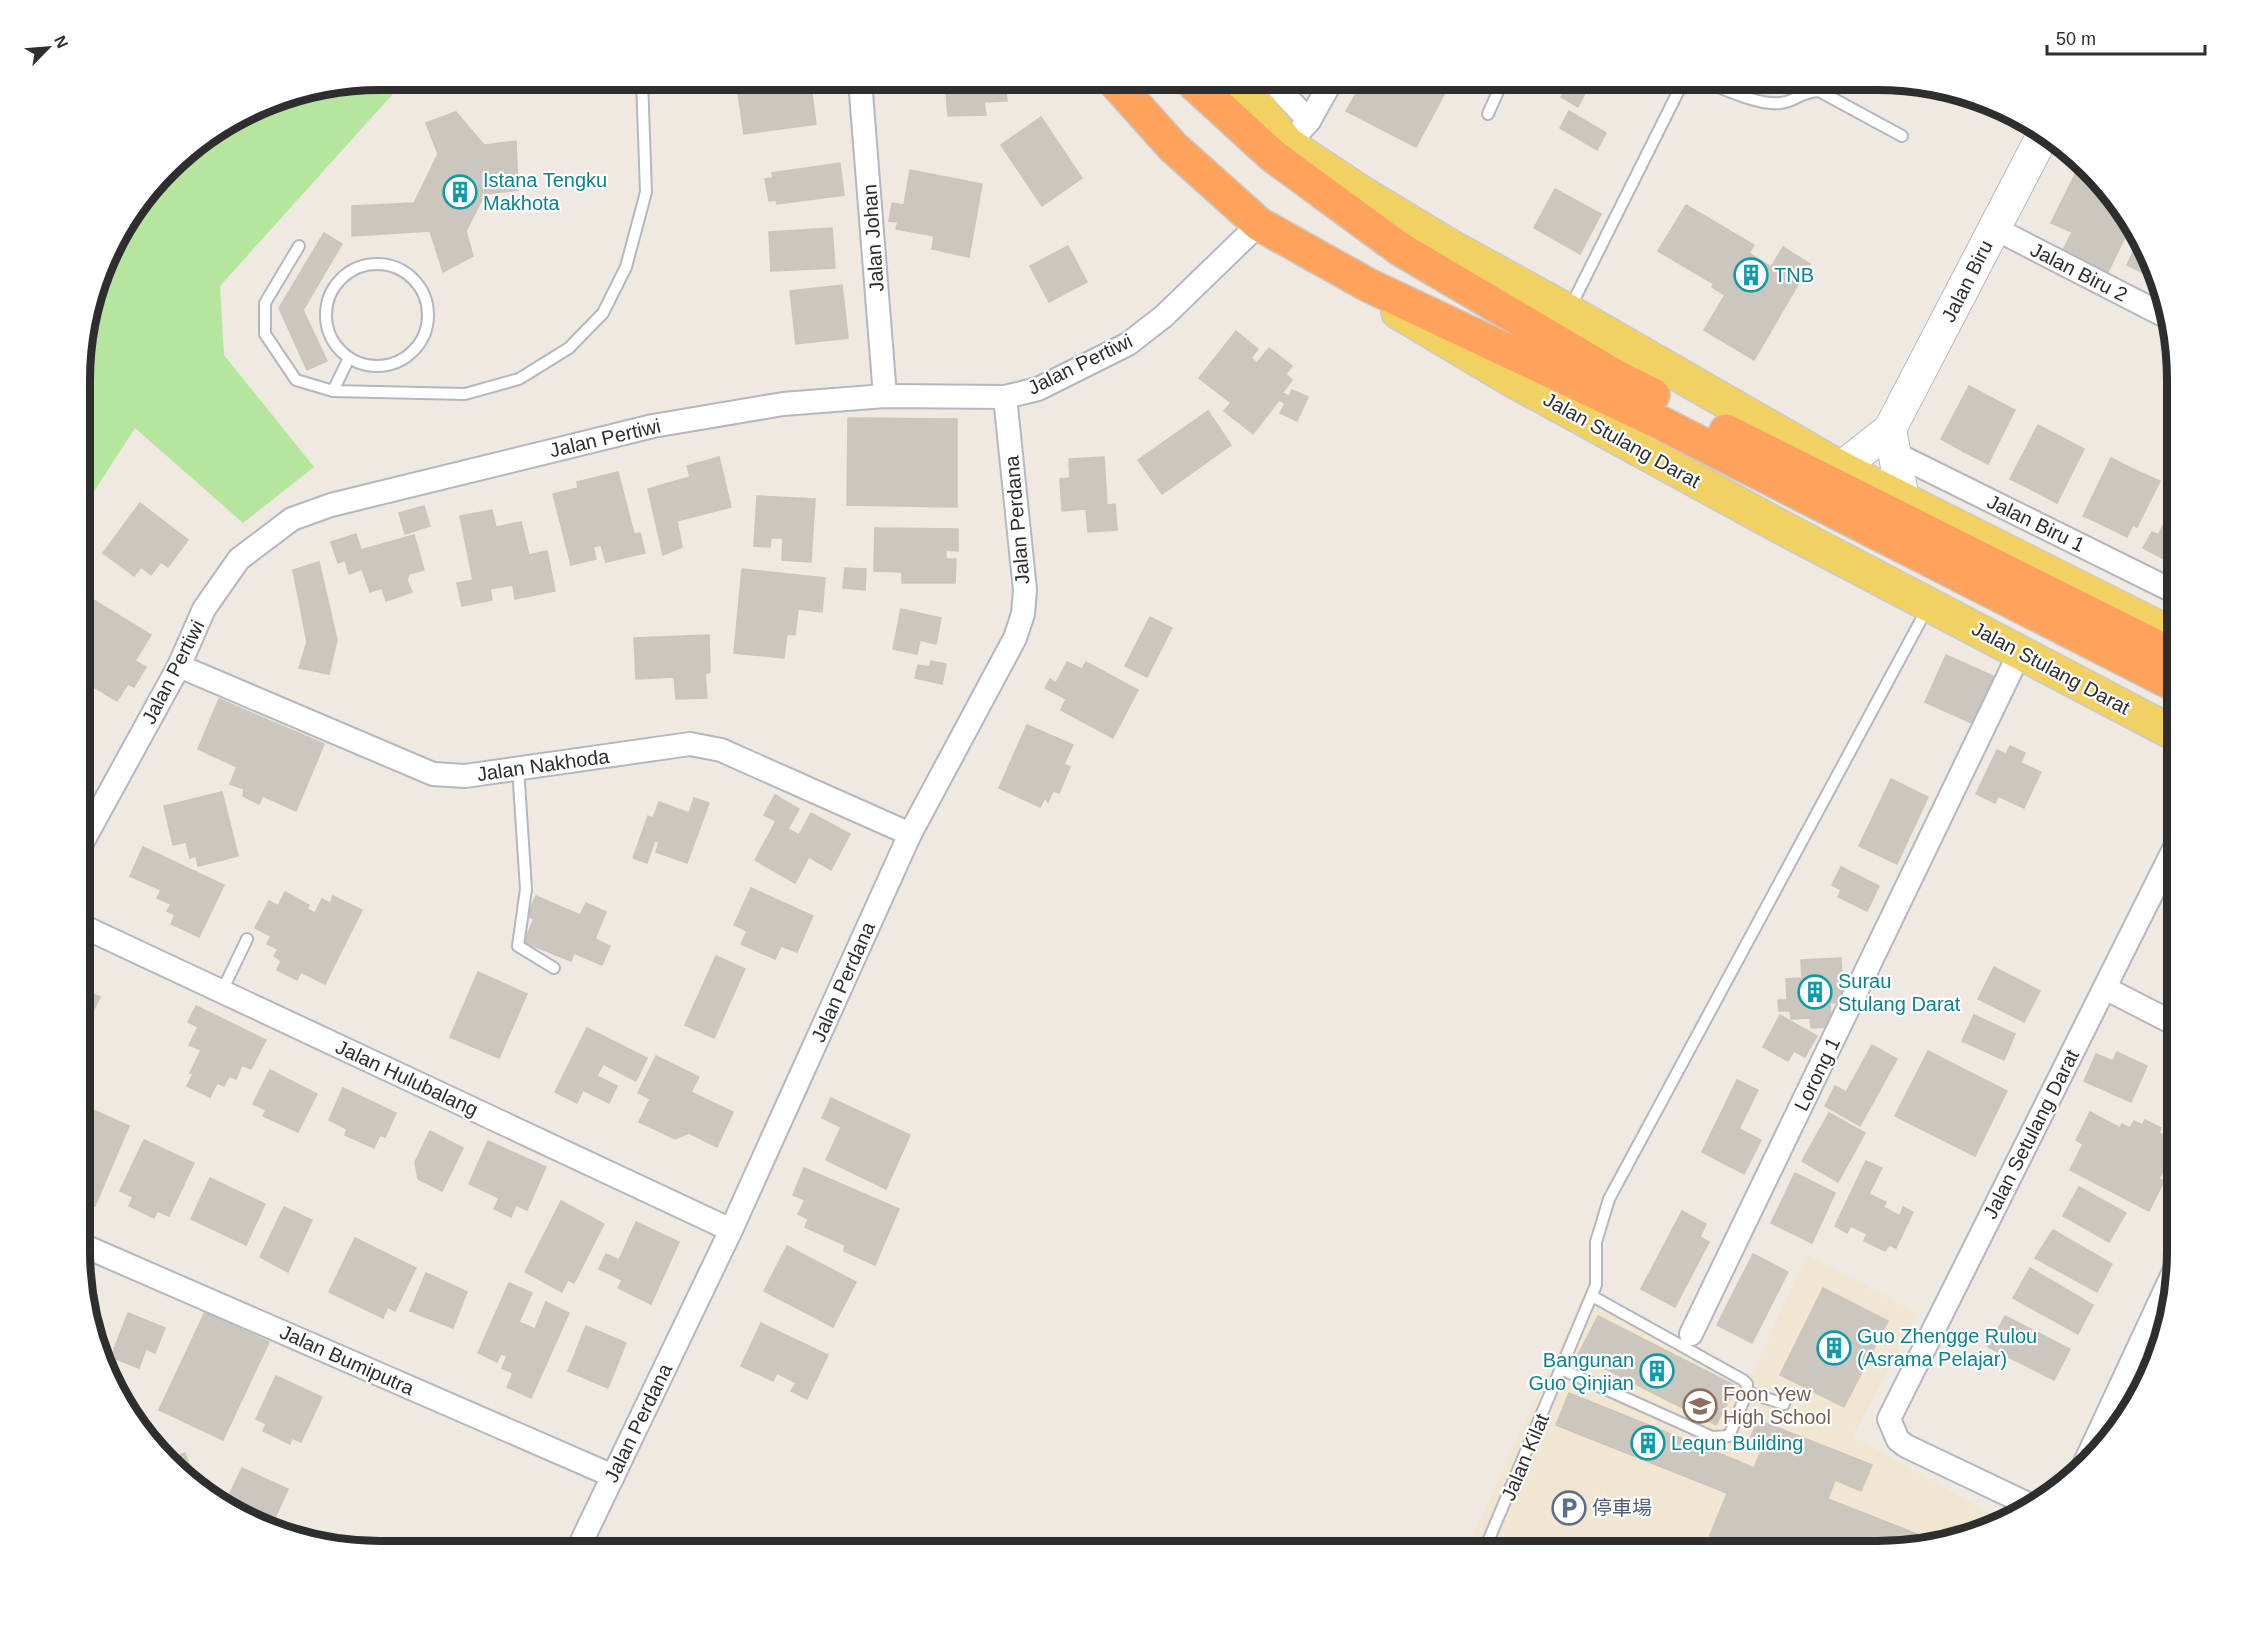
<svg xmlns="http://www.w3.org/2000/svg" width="2257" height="1631" font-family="Helvetica,'Noto Sans SC',sans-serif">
<rect width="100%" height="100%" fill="#efe9e1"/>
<path fill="#f0e6d1" d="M1807,1255L1918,1313L1853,1436L2005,1522L1954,1541L1877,1551H1466L1587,1286L1751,1376Z"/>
<path fill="#b6e59e" d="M380,80H431L400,86L220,286L224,355L314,467L243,523L135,428L82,510V341L111,247L182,154L265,102Z"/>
<g fill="#cbc7bf" stroke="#cbc5ba" stroke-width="1.5">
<path d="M736,80H810L816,124L744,134Z"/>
<path d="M945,80H1005L1007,101L984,102L986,115L948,116Z"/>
<path d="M1364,80H1434L1448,87L1416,147L1346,111Z"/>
<path d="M1571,80H1592L1578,107L1561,97Z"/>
<path d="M1569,111L1606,133L1597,150L1560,128Z"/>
<path d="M456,112L484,145L516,141L518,190L485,194L466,231L473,256L443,272L430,231L352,236V206L414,203L438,154L426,123Z"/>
<path d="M1041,117L1082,178L1042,206L1001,145Z"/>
<path d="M2081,162L2105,187L2072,254L2063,250L2072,232L2051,223Z"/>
<path d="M840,163L844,195L777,204L776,200L769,201L765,179L773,178L772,173Z"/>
<path d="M910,170L982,184L969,257L932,249L934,236L896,229L898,222L889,221L892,203L904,205Z"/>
<path d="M2105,187L2115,197L2132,223L2108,272L2072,254Z"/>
<path d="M1555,189L1601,214L1580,254L1534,228Z"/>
<path d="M1686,205L1754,245L1749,253L1771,267L1783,247L1810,264L1754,360L1704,330L1725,295L1712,287L1714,284L1658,251Z"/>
<path d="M832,228L835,268L771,271L769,232Z"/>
<path d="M324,233L342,244L303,310L327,361L307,370L279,308Z"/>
<path d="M2140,237L2146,247L2153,273L2151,277L2127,265Z"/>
<path d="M1068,246L1087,282L1049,302L1030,266Z"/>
<path d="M842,285L848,338L796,344L790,291Z"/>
<path d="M1236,331L1258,349L1251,358L1257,363L1269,348L1292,366L1286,374L1292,380L1282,393L1289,396L1292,390L1308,397L1297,421L1280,413L1285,403L1279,400L1253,434L1224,411L1231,403L1199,378Z"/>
<path d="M1969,386L1992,398L1964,452L1941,439Z"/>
<path d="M1992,398L2015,410L1988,464L1964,452Z"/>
<path d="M1208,411L1231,445L1162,494L1138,460Z"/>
<path d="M848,418L957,419V507L847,505Z"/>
<path d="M2038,425L2061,437L2034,491L2010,479Z"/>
<path d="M2061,437L2084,449L2057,503L2034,491Z"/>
<path d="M719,457L731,507L677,521L682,547L663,555L648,489L690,477L687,466Z"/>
<path d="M1104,457L1107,505L1115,504L1117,530L1088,532L1086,509L1062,511L1060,479L1070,478L1069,459Z"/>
<path d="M2111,458L2135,470L2107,527L2083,516Z"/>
<path d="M2135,470L2160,481L2137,527L2133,525L2127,537L2107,527Z"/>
<path d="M618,472L634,534L640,533L645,553L606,562L601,545L593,547L596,559L571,565L553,494L578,488L577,482Z"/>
<path d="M757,496L815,499L811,562L782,560L783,538H771L770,547L754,546Z"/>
<path d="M2177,500V561L2175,565L2143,548L2152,532L2158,535Z"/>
<path d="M140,503L188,540L168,567L161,562L151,575L141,567L134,576L103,553Z"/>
<path d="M424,506L430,526L405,534L399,513Z"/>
<path d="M492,510L496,527L521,522L529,555L547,551L555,591L515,599L513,585L490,589L492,600L462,606L457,583L473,580L460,516Z"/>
<path d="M875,528L958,529V551L946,550V559H956L955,583H902V572L874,571Z"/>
<path d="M356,534L361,550L414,535L424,570L409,574L407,580L412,592L386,601L382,588L370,592L362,569L349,574L345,560L338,563L331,542Z"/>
<path d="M319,562L337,640L329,674L299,668L307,642L293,570Z"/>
<path d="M845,568L866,569L865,590L843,588Z"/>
<path d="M742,569L825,578L822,612L798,609L795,635L787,634L784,658L734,653Z"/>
<path d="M82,593L151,635L135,661L146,667L134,687L128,684L117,701L82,680V666L86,660L82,657Z"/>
<path d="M901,609L941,618L936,644L920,640L917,654L893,649Z"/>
<path d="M1150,617L1172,628L1147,677L1125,666Z"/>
<path d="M709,635L710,672L705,674L707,698L676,699L674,677L636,679L634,638Z"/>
<path d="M1946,655L1997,678L1976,725L1925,702Z"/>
<path d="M931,661L946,664L942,684L915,678L918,665L930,667Z"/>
<path d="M1067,662L1082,669L1086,662L1138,690L1113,738L1061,710L1066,699L1045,688L1050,679L1056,683Z"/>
<path d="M219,699L324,744L296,811L263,796L259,804L243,796L244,789L230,784L237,767L198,749Z"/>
<path d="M1027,725L1073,745L1064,764L1070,767L1059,793L1053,791L1048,802L1045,798L1040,807L999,788Z"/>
<path d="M2010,746L2025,753L2021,763L2041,772L2024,808L1998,796L1995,803L1976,794L1997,750L2006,754Z"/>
<path d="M1891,779L1928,797L1897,864L1859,846Z"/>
<path d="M222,792L238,856L198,866L196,856L190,858L186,842L173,845L164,806Z"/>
<path d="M775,795L799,809L788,829L799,835L811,813L850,834L831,870L809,857L795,883L755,860L776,821L764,815Z"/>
<path d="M694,798L709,803L687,863L656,852L659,842L655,840L647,863L633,858L648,816L653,818L659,802L689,813Z"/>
<path d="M143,847L224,885L199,937L171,924L175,915L167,911L171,904L157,898L161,890L130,876Z"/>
<path d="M1841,867L1879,886L1867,911L1838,897L1841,890L1832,885Z"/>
<path d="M751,888L813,916L797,952L781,946L775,959L741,944L747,931L734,925Z"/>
<path d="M285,892L309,905L307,909L315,913L322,899L330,903L333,896L362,910L325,984L301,972L297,980L277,970L281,961L274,956L278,949L267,944L271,936L255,928L269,901L278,906Z"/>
<path d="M536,896L580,915L586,903L606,912L595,939L610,946L602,965L574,953L571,961L524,942L534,919L527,916Z"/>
<path d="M716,956L745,969L714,1038L685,1025Z"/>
<path d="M1841,958L1842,977L1852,976L1853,984L1842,985L1843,1002L1830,1003L1832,1027L1811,1028L1810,1018L1791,1019L1790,1011H1779L1778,1000H1787L1786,979L1802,978L1801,960Z"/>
<path d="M1994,967L2040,991L2024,1022L1978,999Z"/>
<path d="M478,972L527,994L499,1058L450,1037Z"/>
<path d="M82,989L100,997L82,1034Z"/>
<path d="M196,1006L266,1040L251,1069L242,1065L236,1079L229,1076L224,1086L217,1083L210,1097L187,1086L193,1074L190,1073L201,1050L189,1045L198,1027L188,1022Z"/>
<path d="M1780,1015L1817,1036L1805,1057L1794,1051L1788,1061L1763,1047Z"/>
<path d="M1974,1015L2015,1034L2004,1060L1962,1041Z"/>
<path d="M587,1028L647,1058L636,1081L603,1064L597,1076L617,1086L609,1103L583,1090L577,1103L555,1092Z"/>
<path d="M1872,1045L1897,1059L1860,1126L1825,1106L1835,1086L1846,1092Z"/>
<path d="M1928,1051L2007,1091L1975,1156L1895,1116Z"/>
<path d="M2117,1052L2147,1066L2131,1102L2084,1081L2096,1054L2113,1061Z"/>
<path d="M656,1056L699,1077L691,1092L733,1112L717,1147L689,1133L675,1139L639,1122L650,1099L638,1093Z"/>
<path d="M270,1070L317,1094L298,1132L263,1116L266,1110L253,1104Z"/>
<path d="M1737,1080L1758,1090L1739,1129L1761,1140L1744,1174L1702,1152Z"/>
<path d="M343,1088L396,1113L385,1137L380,1135L374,1148L345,1135L347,1129L329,1120Z"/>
<path d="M831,1098L910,1135L886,1189L826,1160L841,1127L822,1118Z"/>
<path d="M82,1105L129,1126L95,1206L82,1201Z"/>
<path d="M2090,1112L2120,1128L2122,1124L2130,1128L2134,1121L2142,1125L2145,1120L2161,1128L2159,1133L2177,1143L2159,1179L2164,1181L2149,1211L2070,1170L2083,1144L2076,1140Z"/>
<path d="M1829,1113L1865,1133L1838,1182L1802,1161Z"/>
<path d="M430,1131L463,1148L442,1191L418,1179L415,1162Z"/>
<path d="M144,1140L194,1163L169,1216L157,1211L154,1218L129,1206L133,1197L120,1191Z"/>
<path d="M488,1141L546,1167L527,1210L516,1205L511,1217L494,1209L499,1198L469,1184Z"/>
<path d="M1866,1161L1882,1168L1869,1194L1886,1202L1883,1207L1900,1216L1903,1207L1913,1212L1896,1248L1889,1245L1885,1251L1864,1241L1867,1234L1851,1226L1847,1233L1835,1226Z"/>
<path d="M804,1168L899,1209L875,1265L844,1251L845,1245L805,1227L808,1219L798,1214L805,1200L793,1195Z"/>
<path d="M1795,1173L1835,1193L1812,1243L1771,1223Z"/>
<path d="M210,1178L265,1204L246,1245L191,1219Z"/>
<path d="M2079,1187L2126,1213L2109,1242L2063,1216Z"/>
<path d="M561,1201L604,1224L574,1283L568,1280L562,1292L525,1272Z"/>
<path d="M284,1207L312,1220L288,1272L260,1257Z"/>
<path d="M1682,1211L1706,1224L1700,1237L1709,1242L1675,1307L1641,1289Z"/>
<path d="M636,1222L679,1242L651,1304L618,1288L622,1280L599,1269L606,1254L619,1260Z"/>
<path d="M2053,1230L2112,1264L2097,1292L2035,1258Z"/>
<path d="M355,1238L416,1268L395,1311L388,1307L383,1318L329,1292Z"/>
<path d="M787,1246L856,1282L833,1327L764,1291Z"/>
<path d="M1753,1254L1788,1272L1752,1343L1717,1325Z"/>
<path d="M2030,1268L2093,1305L2078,1334L2013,1298Z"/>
<path d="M426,1273L467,1292L453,1328L410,1311Z"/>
<path d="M509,1283L532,1293L519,1322L535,1329L546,1302L569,1313L531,1398L507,1387L513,1373L502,1368L507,1356L501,1354L497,1362L478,1353Z"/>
<path d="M1823,1288L1888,1321L1844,1407L1780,1375Z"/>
<path d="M205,1312L269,1342L223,1440L159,1410Z"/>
<path d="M128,1313L165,1328L155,1353L146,1349L139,1368L111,1357Z"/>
<path d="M1598,1316L1736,1386L1716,1425L1578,1355Z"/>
<path d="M2005,1316L2070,1349L2054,1380L1988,1347Z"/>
<path d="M761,1323L828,1355L807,1399L791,1391L796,1383L777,1373L773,1381L741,1366Z"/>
<path d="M586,1326L626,1343L608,1388L568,1371Z"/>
<path d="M276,1376L322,1397L301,1442L292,1438L290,1444L263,1431L266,1424L256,1419Z"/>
<path d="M1569,1393L1740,1462L1727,1493L1556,1425Z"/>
<path d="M1758,1420L1872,1465L1861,1491L1835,1480L1814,1536L1834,1543L1831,1551H1722L1706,1545L1740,1462L1754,1468L1761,1451L1747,1446Z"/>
<path d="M185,1453L198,1490L170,1459Z"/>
<path d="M242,1468L288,1489L270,1529L225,1504Z"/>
<path d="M1828,1499L1940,1543L1877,1551H1855L1814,1536Z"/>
<path d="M638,1541L663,1551H634Z"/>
</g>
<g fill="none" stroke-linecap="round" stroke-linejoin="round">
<g stroke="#b4b7c1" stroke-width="14">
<g id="lane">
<path d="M1700,80C1721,87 1758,106 1780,103C1795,102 1799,92 1819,91L1902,136"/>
<path d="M1488,114L1503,80"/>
<path d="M299,246L265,303V334L296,380L333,391L465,394L519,379L569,348L603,313L626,267L646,192L642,80"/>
<circle cx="377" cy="315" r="51"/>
<path d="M1570,308L1684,80"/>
<path d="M333,391L349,358"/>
<path d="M518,768L526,889L518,946L554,968"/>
<path d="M222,991L247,939"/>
<path d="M1592,1296L1743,1380L1747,1384V1392"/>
<path d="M1561,1369L1712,1437L1729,1436L1747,1392L1784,1404"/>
<path d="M1484,1551L1596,1285V1242L1609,1199L1928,607"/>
</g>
</g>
<g stroke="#b4b7c1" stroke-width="26">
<g id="street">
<path d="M860,80L885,396"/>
<path d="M1271,80L1309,121"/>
<path d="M1288,144L1309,121L1332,80"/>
<path d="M1994,228L2165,316"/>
<path d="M1896,454L2177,593"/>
<path d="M179,666L433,774L465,776L690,744L721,750L910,834"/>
<path d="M82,843L179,666L204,609L239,559L292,519L331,505L653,426L783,404L885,396L1005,397L1038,389L1128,344L1164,316L1259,224"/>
<path d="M82,926L731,1230"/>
<path d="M2105,988L2177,1025"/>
<path d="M82,1245L613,1476"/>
<path d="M1691,1334L2020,652"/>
<path d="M2082,1469L2177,1265"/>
<path d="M2032,1506L1906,1446L1898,1440L1889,1419L2177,843"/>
<path d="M577,1551L731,1230L910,834L1015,638L1023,614L1025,590L1005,397"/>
</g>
</g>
<g stroke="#b4b7c1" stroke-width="34">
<g id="secondary">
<path d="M1890,429L1903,499"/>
<path d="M1841,468L1890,429L2044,133"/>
</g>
</g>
<g stroke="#c9c9c9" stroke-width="36">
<g id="primary">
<path d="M1237,80L1288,144L1362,193L1448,245L1568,311L1841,468L2177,637"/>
<path d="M1398,312L1512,380L1779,526L2177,735"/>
</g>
</g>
<g stroke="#c9c9c9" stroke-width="36">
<g id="highway">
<path d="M1113,80L1173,147L1259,224L1368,285L1663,424L2177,686"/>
<path d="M1190,80L1273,156L1400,249L1615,376L1653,395"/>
<path d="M1726,431L2177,657"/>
</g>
</g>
<use href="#lane" stroke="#fff" stroke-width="10"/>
<use href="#street" stroke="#fff" stroke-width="22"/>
<use href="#secondary" stroke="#fff" stroke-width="32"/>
<use href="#primary" stroke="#f2d163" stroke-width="33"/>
<use href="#highway" stroke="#ffa35c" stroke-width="33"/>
</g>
<defs>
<g id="building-ring" transform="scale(1.725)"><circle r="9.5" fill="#fff" stroke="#0f9aa8" stroke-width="1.5"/><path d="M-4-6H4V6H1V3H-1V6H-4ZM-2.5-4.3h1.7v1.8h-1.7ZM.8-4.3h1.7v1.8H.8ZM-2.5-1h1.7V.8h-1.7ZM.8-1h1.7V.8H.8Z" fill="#0f9aa8"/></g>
<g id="school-ring" transform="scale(1.725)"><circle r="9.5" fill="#fff" stroke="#8d6e63" stroke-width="1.5"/><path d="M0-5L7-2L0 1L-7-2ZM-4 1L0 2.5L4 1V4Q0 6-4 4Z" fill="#8d6e63"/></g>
<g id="parking-ring" transform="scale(1.725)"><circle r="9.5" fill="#fff" stroke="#5c6f8a" stroke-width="1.5"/><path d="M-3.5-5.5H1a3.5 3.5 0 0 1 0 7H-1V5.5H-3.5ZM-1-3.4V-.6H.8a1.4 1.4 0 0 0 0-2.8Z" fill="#5c6f8a"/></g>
</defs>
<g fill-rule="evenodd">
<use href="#building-ring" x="460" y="192"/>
<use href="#building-ring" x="1751" y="275"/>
<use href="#building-ring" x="1815" y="992"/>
<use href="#building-ring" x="1834" y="1348"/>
<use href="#building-ring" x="1657" y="1371"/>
<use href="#school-ring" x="1700" y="1406"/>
<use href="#building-ring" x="1648" y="1443"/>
<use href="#parking-ring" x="1569" y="1508"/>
</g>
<g text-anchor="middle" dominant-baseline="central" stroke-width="4.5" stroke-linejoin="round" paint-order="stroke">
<g font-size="20" fill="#0d838f" stroke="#fff" text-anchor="start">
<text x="483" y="180">Istana Tengku<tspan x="483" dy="23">Makhota</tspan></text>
<text x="1774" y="275">TNB</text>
<text x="1838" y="981">Surau<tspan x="1838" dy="23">Stulang Darat</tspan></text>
<text x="1857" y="1336">Guo Zhengge Rulou<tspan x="1857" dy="23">(Asrama Pelajar)</tspan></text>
<text x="1634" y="1360" text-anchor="end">Bangunan<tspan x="1634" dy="23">Guo Qinjian</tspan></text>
<text x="1671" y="1443">Lequn Building</text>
</g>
<g font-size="20" fill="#2e2e2e" stroke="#fff">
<text transform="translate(873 238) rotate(-94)">Jalan Johan</text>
<text transform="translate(2079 272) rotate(27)">Jalan Biru 2</text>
<text transform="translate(1967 281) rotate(-63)">Jalan Biru</text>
<text transform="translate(1080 364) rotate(-26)">Jalan Pertiwi</text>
<text transform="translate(605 438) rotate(-13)">Jalan Pertiwi</text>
<text transform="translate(1622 440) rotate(29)">Jalan Stulang Darat</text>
<text transform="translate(1017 520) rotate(-95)">Jalan Perdana</text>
<text transform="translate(2036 523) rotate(26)">Jalan Biru 1</text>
<text transform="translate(2051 668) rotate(28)">Jalan Stulang Darat</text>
<text transform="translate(173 672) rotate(-63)">Jalan Pertiwi</text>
<text transform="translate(543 765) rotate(-8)">Jalan Nakhoda</text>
<text transform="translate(843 982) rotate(-66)">Jalan Perdana</text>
<text transform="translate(1817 1074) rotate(-64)">Lorong 1</text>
<text transform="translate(407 1078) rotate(25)">Jalan Hulubalang</text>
<text transform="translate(2031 1134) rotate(-63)">Jalan Setulang Darat</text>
<text transform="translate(347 1360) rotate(24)">Jalan Bumiputra</text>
<text transform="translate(638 1423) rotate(-64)">Jalan Perdana</text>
<text transform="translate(1525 1457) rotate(-67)">Jalan Kilat</text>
</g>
<g font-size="20" fill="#785e54" stroke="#fff" text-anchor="start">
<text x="1723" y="1394">Foon Yew<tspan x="1723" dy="23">High School</tspan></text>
</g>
<g font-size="20" fill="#4e5e75" stroke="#fff" text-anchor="start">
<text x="1592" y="1508">停車場</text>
</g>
</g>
<path d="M0 0H2257V1631H0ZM380 90H1877A290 290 0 0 1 2167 380V1251A290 290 0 0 1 1877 1541H380A290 290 0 0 1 90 1251V380A290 290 0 0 1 380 90Z" fill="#fff" fill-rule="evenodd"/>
<path fill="none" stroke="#2e2e2e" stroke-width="8" d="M380 90H1877A290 290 0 0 1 2167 380V1251A290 290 0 0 1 1877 1541H380A290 290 0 0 1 90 1251V380A290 290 0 0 1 380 90Z"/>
<g transform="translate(48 48) rotate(65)" stroke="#ffffff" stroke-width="4.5" paint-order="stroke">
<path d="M0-4.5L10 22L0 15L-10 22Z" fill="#2e2e2e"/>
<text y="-9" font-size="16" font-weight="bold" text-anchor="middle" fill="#2e2e2e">N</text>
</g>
<path d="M2047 45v9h158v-9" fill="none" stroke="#2e2e2e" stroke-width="3"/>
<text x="2056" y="45" font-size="18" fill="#2e2e2e" stroke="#ffffff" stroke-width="4.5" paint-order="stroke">50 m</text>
</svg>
